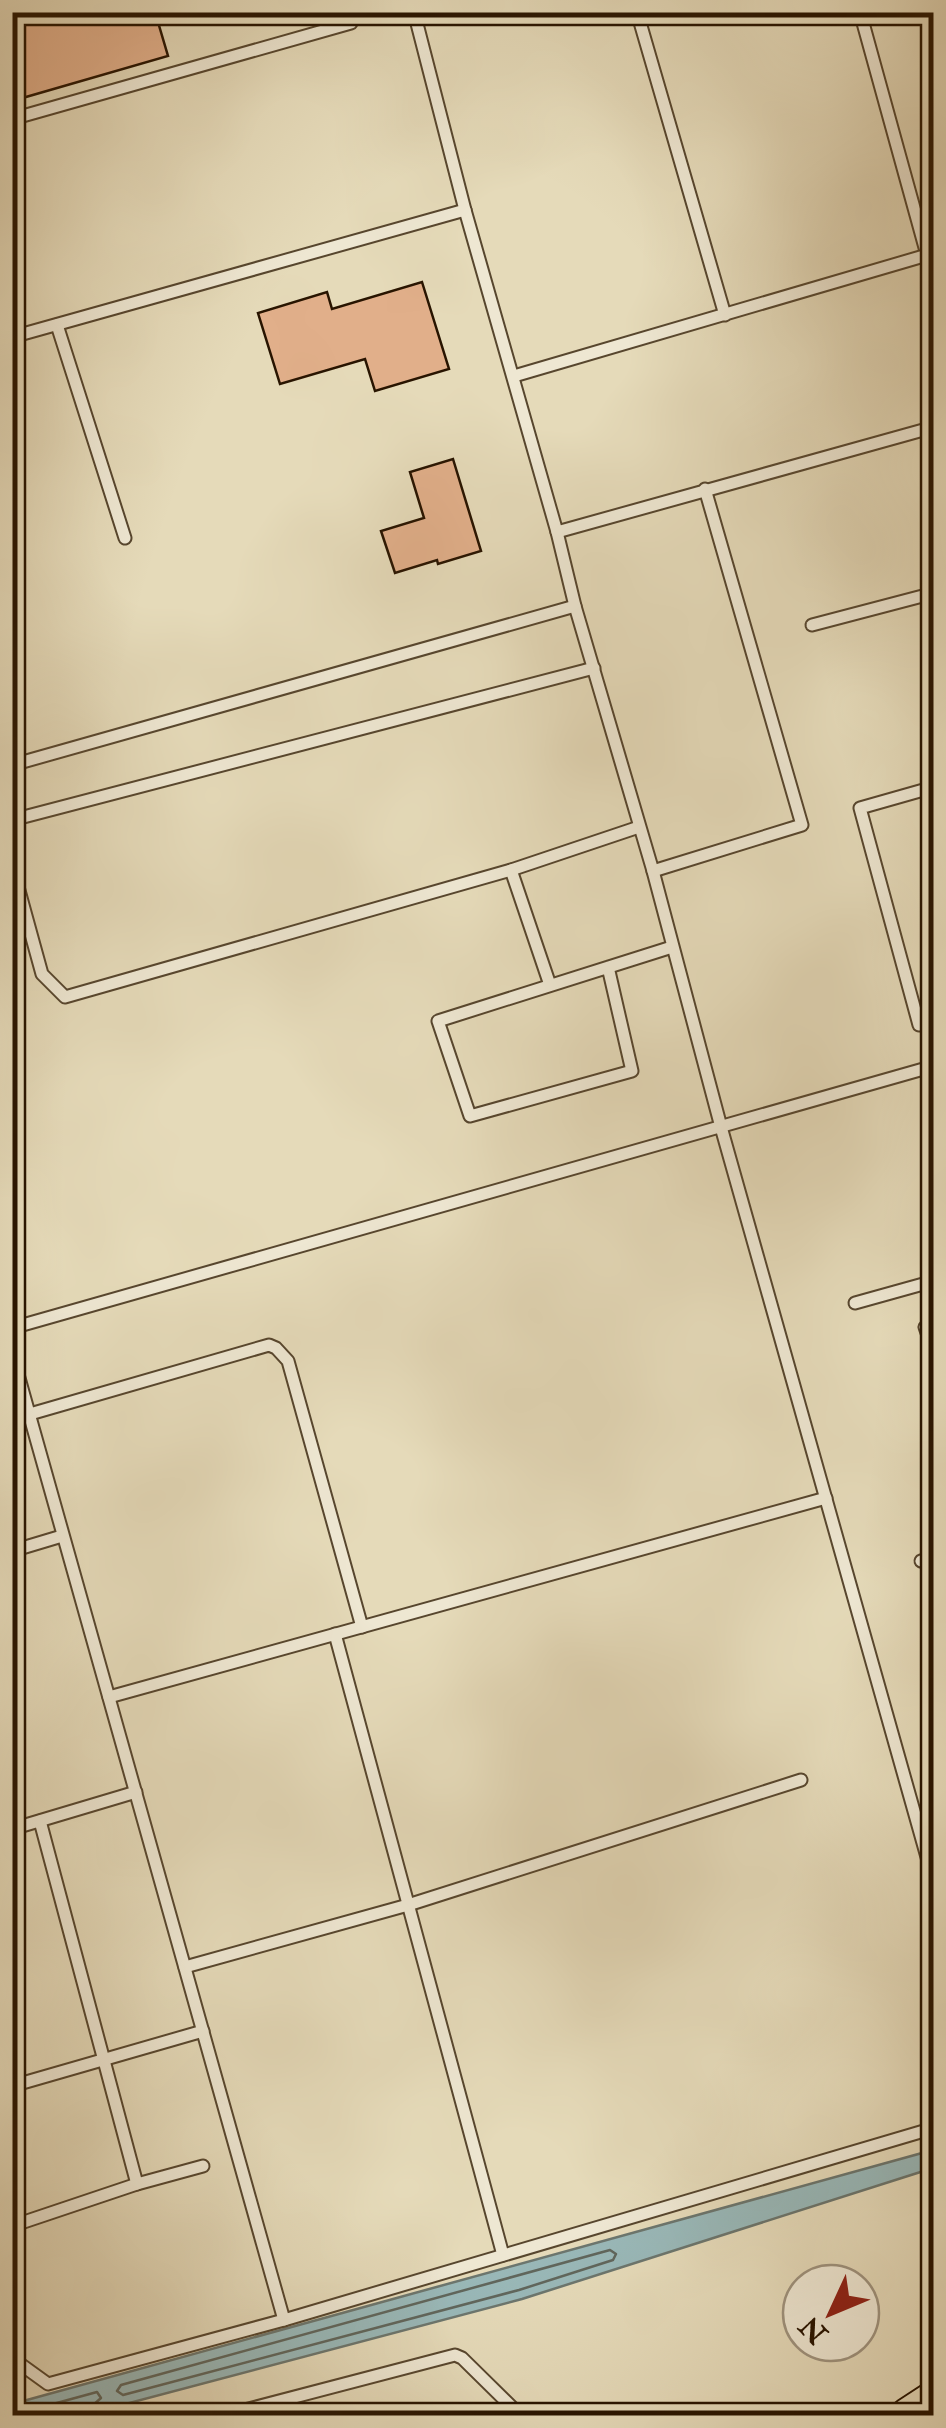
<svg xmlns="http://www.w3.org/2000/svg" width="946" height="2428" font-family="'IM FELL Double Pica',serif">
<rect width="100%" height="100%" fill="#e5dab9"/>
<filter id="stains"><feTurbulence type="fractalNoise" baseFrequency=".002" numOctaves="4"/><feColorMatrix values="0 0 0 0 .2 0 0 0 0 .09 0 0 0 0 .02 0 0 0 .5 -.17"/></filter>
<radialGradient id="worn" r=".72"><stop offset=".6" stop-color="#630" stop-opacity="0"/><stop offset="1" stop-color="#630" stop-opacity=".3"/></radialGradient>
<path fill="#99b8b8" stroke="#6c766e" stroke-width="2.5" d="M933,2150V2168L522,2299L84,2415H13V2399L16,2403Z"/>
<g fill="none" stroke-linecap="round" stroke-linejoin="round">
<g stroke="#60665c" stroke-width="2.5">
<path d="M610,2250L616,2254L613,2260L519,2290L123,2395L117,2391L121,2385Z"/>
<path d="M12,2412L20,2413L97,2392L101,2398L92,2406L91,2416"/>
</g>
</g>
<g fill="#e1af8a" stroke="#281400" stroke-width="2.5">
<path d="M12,12H155L168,56L12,101Z"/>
<path d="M422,282L449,369L375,391L365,359L280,384L258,313L327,292L332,309Z"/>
<path d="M453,459L481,551L438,564L437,560L395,573L381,531L424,518L410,472Z"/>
</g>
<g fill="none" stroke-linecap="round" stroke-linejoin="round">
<g stroke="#57462e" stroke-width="15">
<g id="lane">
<path d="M414,12L465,210L557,532L575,606L653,871L721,1127L934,1882"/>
<path d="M637,12L725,315"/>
<path d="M860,12L927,255"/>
<path d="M12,119L351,23"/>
<path d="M57,325L125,538"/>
<path d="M12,337L465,210"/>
<path d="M514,376L934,253"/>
<path d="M557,532L934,427"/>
<path d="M812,625L934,593"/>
<path d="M12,765L575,606"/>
<path d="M12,820L594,668"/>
<path d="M12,865L42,974L65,997L511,870L639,827"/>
<path d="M511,870L550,985"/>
<path d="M653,871L802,825L705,489"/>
<path d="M608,967L632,1071L470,1116L438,1021L672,947"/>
<path d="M919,1025L860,808L934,787"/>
<path d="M855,1303L934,1281"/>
<path d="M925,1327L934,1353"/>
<path d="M12,1328L934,1066"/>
<path d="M12,1353L284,2320"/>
<path d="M30,1414L269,1345L276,1348L288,1361L362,1627"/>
<path d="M12,1551L62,1536"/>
<path d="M921,1561L934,1557"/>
<path d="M335,1634L503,2255"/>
<path d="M109,1697L826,1498"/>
<path d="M12,1808L18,1827"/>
<path d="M40,1821L137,2184"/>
<path d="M12,1829L136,1792"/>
<path d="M185,1967L408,1905L801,1780"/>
<path d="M12,2086L203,2031"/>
<path d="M12,2226L137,2184L203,2166"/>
<path d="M12,2358L48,2384L284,2320L934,2128"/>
<path d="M222,2416L455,2355L462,2358L521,2416"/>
</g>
</g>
<g stroke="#281400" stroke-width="39">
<path id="primary" d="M908,2416L934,2399"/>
</g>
<use href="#lane" stroke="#eee7d2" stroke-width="11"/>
<use href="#primary" stroke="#e5dab9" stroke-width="35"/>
</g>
<rect width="946" height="2428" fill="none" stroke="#e5dab9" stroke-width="50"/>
<rect x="15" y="15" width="916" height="2398" fill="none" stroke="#281400" stroke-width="5"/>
<rect x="25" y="25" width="896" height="2378" fill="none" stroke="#281400" stroke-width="2.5"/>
<g transform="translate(831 2313) rotate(226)"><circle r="48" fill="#eee7d2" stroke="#9f937e" stroke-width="2.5"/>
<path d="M0-8L18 38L0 25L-18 38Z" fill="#8f2418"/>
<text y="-15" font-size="28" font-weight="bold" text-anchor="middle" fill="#281400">N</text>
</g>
<rect width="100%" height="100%" filter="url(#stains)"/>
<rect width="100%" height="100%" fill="url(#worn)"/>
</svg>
